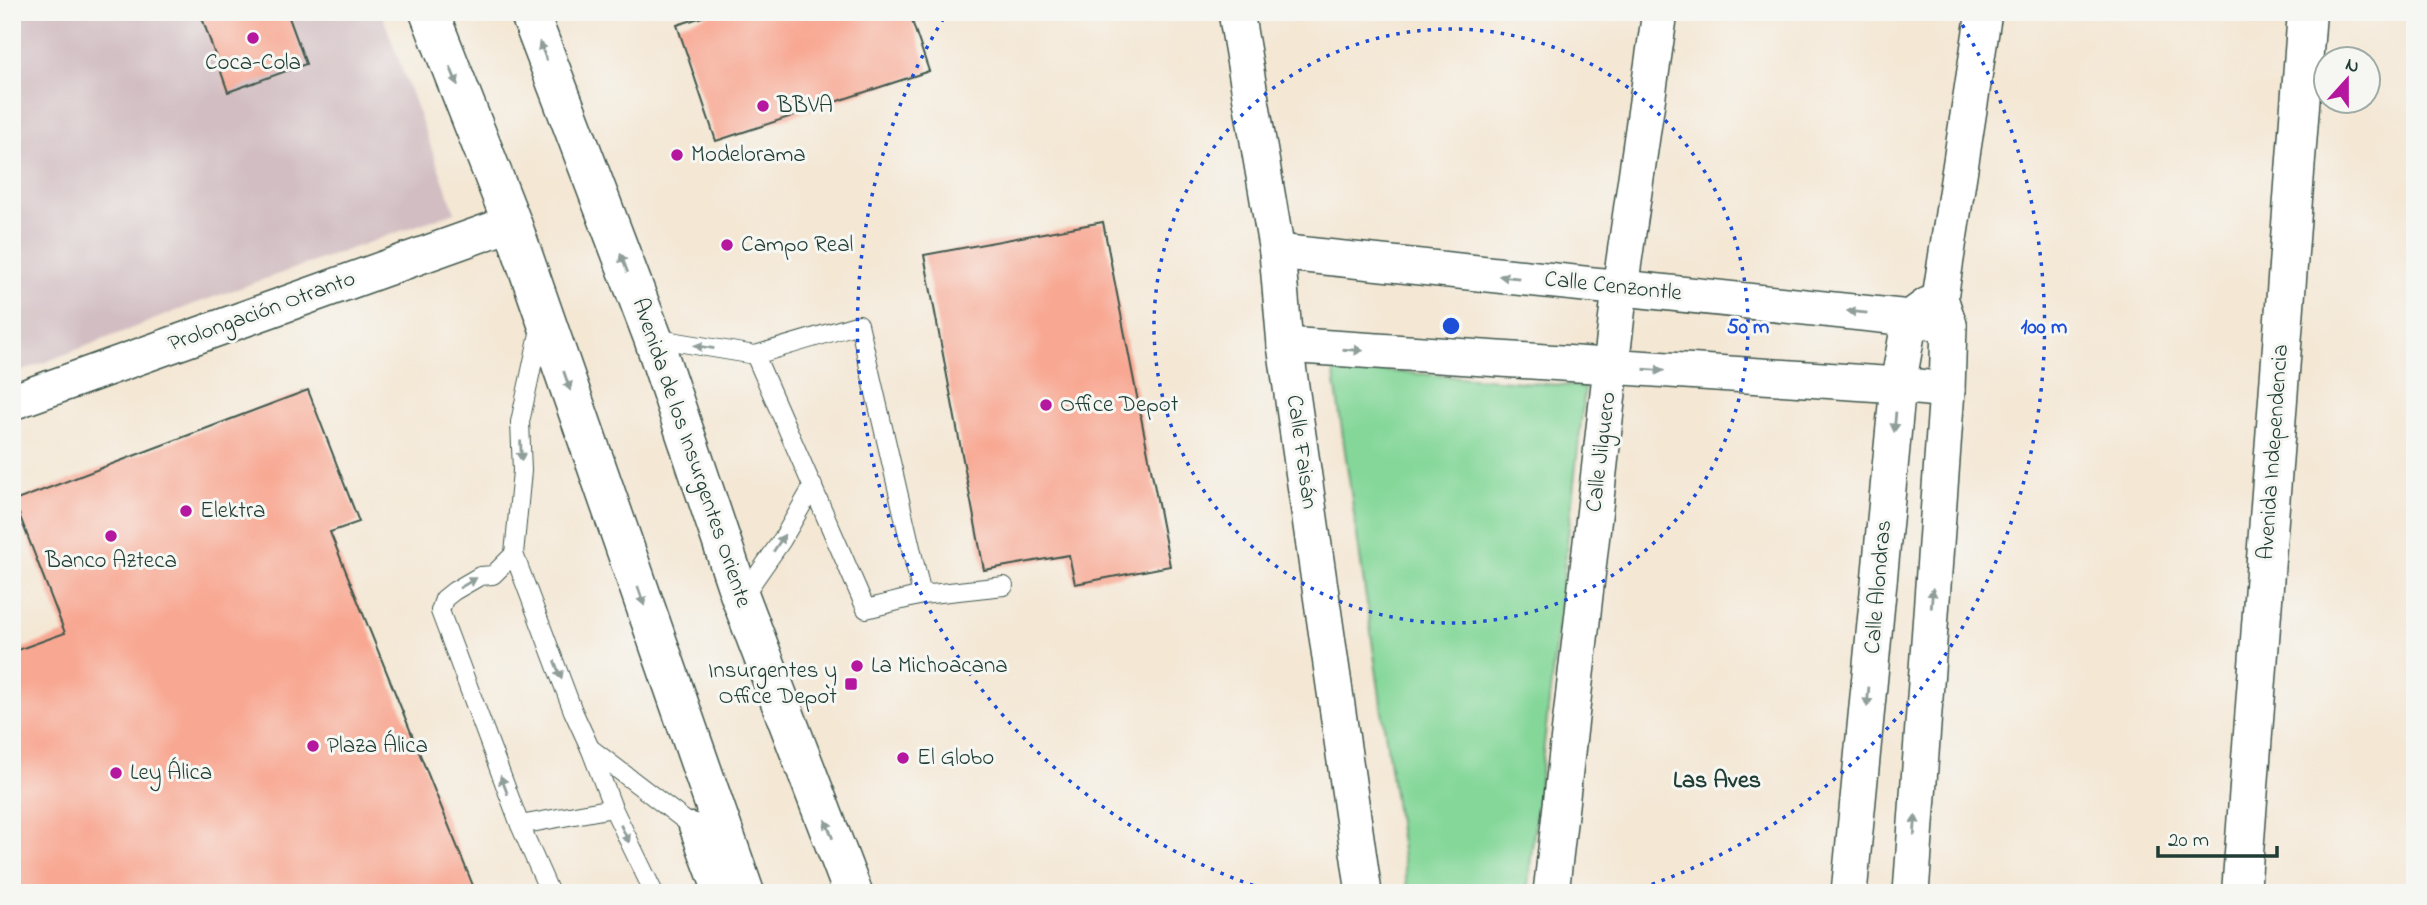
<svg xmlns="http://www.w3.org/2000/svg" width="2427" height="905" font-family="'Indie Flower',sans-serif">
<rect width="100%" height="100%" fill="#f6f6f2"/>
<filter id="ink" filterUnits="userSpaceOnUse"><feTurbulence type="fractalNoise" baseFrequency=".0143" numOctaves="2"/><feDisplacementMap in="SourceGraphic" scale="14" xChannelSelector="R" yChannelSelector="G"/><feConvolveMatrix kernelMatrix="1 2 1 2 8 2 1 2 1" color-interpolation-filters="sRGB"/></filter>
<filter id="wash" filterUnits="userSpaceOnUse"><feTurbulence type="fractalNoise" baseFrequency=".00686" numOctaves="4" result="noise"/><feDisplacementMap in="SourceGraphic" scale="28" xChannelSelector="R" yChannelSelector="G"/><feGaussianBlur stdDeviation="1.57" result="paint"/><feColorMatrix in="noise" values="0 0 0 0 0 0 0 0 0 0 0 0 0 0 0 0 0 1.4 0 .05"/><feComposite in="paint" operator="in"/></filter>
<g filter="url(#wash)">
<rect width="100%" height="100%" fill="#f4e7d4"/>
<path fill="#d2bec2" d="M12,12H381L455,212L197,303L12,375Z"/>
<path fill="#84d799" stroke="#528a66" stroke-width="2" d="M1333,367L1585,387L1527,893H1408Z"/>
<g id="blocks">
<g fill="#f8a792">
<path d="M200,12H287L306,64L228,92Z"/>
<path d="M718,12H909L929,71L716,141L677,25Z"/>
<path d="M1103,222L1170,566L1075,584L1069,555L984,570L924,255Z"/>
<path d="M308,390L359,522L330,532L476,893H12V652L65,633L14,501Z"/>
</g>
</g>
</g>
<g filter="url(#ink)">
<use href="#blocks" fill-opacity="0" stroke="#3f564c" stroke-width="2"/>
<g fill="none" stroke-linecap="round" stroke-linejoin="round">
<g stroke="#3f564c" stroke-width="20">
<g id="service">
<path d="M859,324L922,595L866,609L755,355Z"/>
<path d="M540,329L520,422L522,471L514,554L573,711L590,748L700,832"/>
<path d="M653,338L755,355"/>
<path d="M514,554L493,575L480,576L454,591L444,599L440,611L520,825L550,893"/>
<path d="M922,595L1004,586"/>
<path d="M741,599L782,540L813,486"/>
<path d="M590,748L613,808L654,893"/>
<path d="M520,825L613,808"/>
</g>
</g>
<g stroke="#3f564c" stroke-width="29">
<path id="pedestrian" d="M692,826L717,893"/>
</g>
<g stroke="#3f564c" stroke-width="38">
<g id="minor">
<path d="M1236,12L1277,252L1285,345L1364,893"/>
<path d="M1277,252L1910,318L1949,325"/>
<path d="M1285,345L1898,385L1947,390"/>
<path d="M12,402L512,223"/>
<path d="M1551,893L1620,288L1660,12"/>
<path d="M1849,893L1898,385L1910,318L1928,305"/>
<path d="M1911,893L1947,390L1949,325L1940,298L1984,12"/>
</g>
</g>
<g stroke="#3f564c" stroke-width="41">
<path id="secondary" d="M2241,893L2307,12"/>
</g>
<g stroke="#3f564c" stroke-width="41">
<g id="trunk">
<path d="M429,12L512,223L745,893"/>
<path d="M529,12L653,338L741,599L853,893"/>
</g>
</g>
<use href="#service" stroke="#fff" stroke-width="18"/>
<use href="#pedestrian" stroke="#fff" stroke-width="26"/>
<use href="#minor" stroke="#fff" stroke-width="35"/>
<use href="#secondary" stroke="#fff" stroke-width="38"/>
<use href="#trunk" stroke="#fff" stroke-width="38"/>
</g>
<defs><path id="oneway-solid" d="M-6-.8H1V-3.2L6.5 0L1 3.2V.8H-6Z" transform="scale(1.75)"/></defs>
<g fill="#8f9e9a">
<use href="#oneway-solid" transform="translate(543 51) rotate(-111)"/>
<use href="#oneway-solid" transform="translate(454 76) rotate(68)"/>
<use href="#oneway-solid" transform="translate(624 263) rotate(-111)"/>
<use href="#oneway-solid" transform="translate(1509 277) rotate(-174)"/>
<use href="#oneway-solid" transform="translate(1857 312) rotate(-174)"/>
<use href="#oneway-solid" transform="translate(704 347) rotate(-171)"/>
<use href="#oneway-solid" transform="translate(1353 350) rotate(4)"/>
<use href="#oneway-solid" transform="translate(1654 370) rotate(4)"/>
<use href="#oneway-solid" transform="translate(567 381) rotate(71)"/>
<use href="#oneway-solid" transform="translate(1895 422) rotate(95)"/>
<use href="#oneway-solid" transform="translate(521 451) rotate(88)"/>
<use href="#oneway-solid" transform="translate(779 543) rotate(-57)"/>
<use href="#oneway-solid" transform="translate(468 583) rotate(-31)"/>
<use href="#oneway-solid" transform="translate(641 596) rotate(71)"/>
<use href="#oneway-solid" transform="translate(1932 598) rotate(-86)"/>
<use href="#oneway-solid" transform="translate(558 670) rotate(69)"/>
<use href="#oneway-solid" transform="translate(1868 697) rotate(95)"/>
<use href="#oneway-solid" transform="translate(504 785) rotate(-111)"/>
<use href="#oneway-solid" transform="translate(1915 825) rotate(-86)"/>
<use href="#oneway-solid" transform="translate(829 829) rotate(-111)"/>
<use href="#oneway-solid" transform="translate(625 834) rotate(64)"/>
</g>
</g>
<g fill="none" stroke="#1d4ed8" stroke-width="3.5" stroke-dasharray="3.5 7">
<circle cx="1451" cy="326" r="297"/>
<path d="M1273 892A593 593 0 0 1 945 16M1957 16A593 593 0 0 1 1629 892"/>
</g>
<g fill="#b5179e" stroke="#f6f6f2" stroke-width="2.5">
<circle cx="253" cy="38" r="7"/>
<circle cx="763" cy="106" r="7"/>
<circle cx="677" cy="155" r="7"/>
<circle cx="727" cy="245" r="7"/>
<circle cx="1046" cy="405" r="7"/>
<circle cx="186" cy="511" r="7"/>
<circle cx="111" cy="536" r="7"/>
<circle cx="857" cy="666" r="7"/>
<rect x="844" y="677" width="14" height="14" rx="3.5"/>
<circle cx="313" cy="746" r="7"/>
<circle cx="903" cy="758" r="7"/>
<circle cx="116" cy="773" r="7"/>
</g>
<g text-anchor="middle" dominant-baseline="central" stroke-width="6" stroke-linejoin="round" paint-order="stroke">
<g font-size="23" fill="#1f3d34" stroke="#f6f6f2" text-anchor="start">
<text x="253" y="63" text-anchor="middle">Coca-Cola</text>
<text x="777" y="106">BBVA</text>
<text x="691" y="155">Modelorama</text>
<text x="741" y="245">Campo Real</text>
<text x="1060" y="405">Office Depot</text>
<text x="200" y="511">Elektra</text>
<text x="111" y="561" text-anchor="middle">Banco Azteca</text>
<text x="871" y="666">La Michoacana</text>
<text x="837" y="671" text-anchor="end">Insurgentes y<tspan x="837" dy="26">Office Depot</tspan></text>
<text x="327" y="746">Plaza Álica</text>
<text x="917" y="758">El Globo</text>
<text x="130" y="773">Ley Álica</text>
</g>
<g font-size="23" fill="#1f3d34" stroke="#f6f6f2">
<text transform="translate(1613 287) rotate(6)">Calle Cenzontle</text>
<text transform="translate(262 312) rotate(-20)">Prolongación Otranto</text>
<text transform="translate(1301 452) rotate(82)">Calle Faisán</text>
<text transform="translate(1602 452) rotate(-83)">Calle Jilguero</text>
<text transform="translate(2274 452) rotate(-86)">Avenida Independencia</text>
<text transform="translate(691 453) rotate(71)">Avenida de los Insurgentes Oriente</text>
<text transform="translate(1879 587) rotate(-85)">Calle Alondras</text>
</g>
<g font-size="24" font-weight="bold" fill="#1f3d34" stroke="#f6f6f2">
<text x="1717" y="781">Las Aves</text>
</g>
</g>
<circle cx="1451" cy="326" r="10" fill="#1d4ed8" stroke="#f6f6f2" stroke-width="3.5"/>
<g font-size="21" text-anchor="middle" font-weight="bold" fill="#1d4ed8" stroke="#f6f6f2" stroke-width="6" stroke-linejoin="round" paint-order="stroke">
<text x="1748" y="333">50 m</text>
<text x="2044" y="333">100 m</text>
</g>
<rect width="2427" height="905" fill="none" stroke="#f6f6f2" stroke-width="42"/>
<g transform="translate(2347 80) rotate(21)"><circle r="33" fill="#f6f6f2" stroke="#a0aca6" stroke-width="2"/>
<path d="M0-5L12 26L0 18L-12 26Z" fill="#b5179e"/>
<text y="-10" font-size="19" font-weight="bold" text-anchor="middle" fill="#1f3d34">N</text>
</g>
<path d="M2158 846v10h119v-10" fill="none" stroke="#1f3d34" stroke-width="3.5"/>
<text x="2168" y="846" font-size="21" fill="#1f3d34" stroke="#f6f6f2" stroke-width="5" paint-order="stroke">20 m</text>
</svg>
